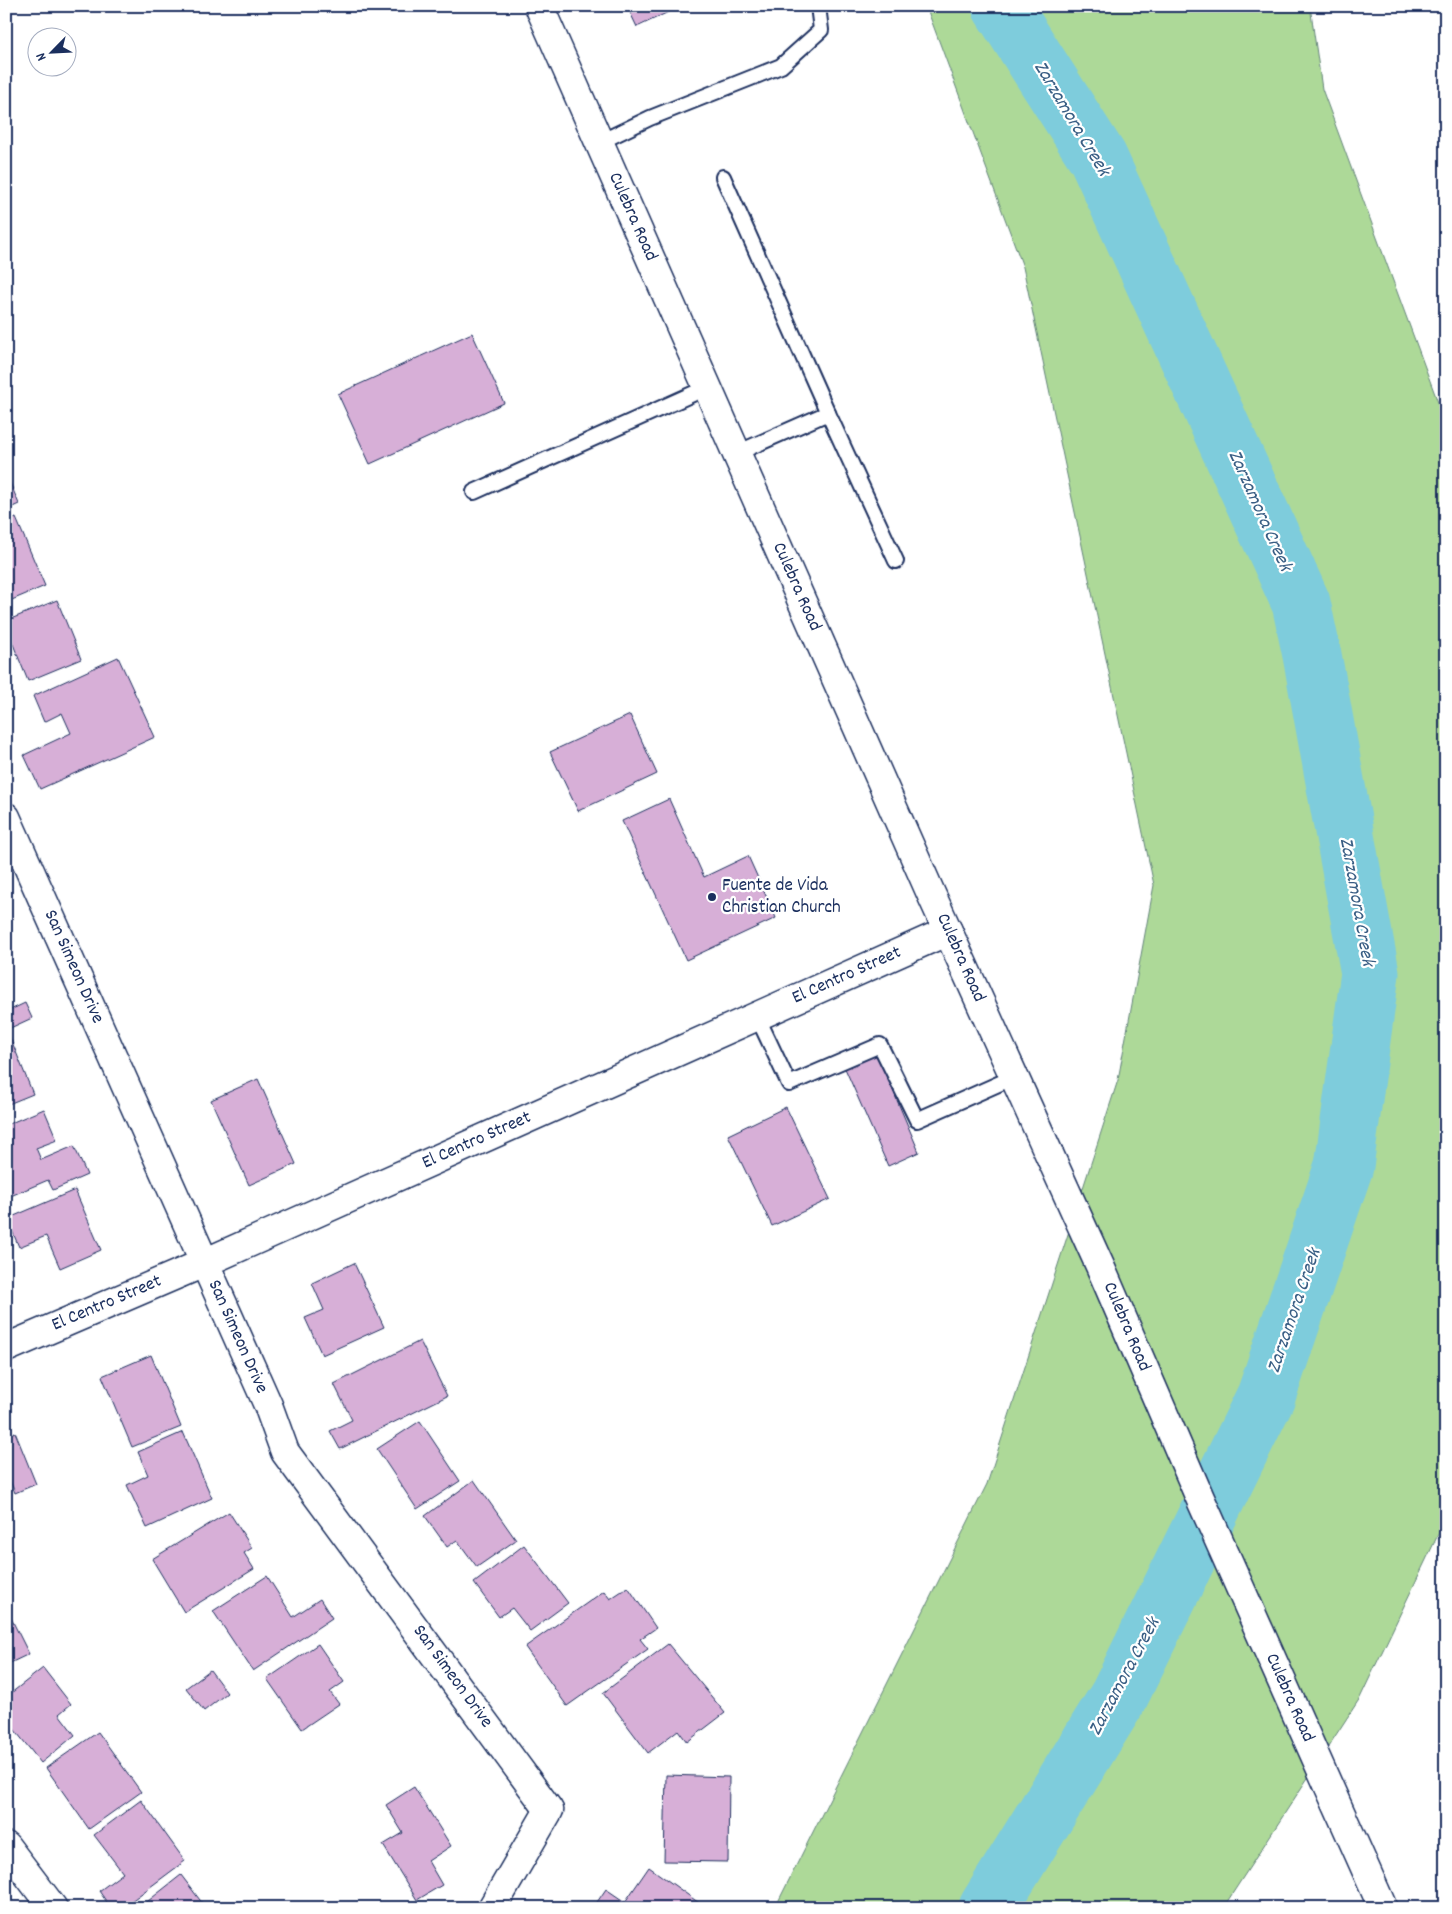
<svg xmlns="http://www.w3.org/2000/svg" width="1452" height="1914" font-family="Dekko,sans-serif">
<rect width="100%" height="100%" fill="#fff"/>
<filter id="ink" filterUnits="userSpaceOnUse"><feTurbulence type="fractalNoise" baseFrequency=".02" numOctaves="2"/><feDisplacementMap in="SourceGraphic" scale="10" xChannelSelector="R" yChannelSelector="G"/><feConvolveMatrix kernelMatrix="1 2 1 2 8 2 1 2 1" color-interpolation-filters="sRGB"/></filter>
<g filter="url(#ink)">
<path fill="#add998" stroke="#64847b" d="M926,6H1310L1322,89L1446,424V1518L1360,1698L1223,1908H775L987,1484L1118,1080L1154,885L1023,267Z"/>
<g fill="none" stroke-linecap="round" stroke-linejoin="round">
<path stroke="#7eccdc" stroke-width="59" d="M988,1908L1119,1696L1266,1396L1344,1166L1370,973L1312,655L1301,603L1098,158L1001,6"/>
</g>
<g fill="#d7afd7" stroke="#1b2f5e">
<path d="M627,6H681L637,27Z"/>
<path d="M472,333L504,403L370,464L338,394Z"/>
<path d="M6,473L19,504L6,510Z"/>
<path d="M16,518L45,586L7,602L6,522Z"/>
<path d="M57,600L81,659L28,681L6,627V621Z"/>
<path d="M118,657L155,737L40,789L24,755L71,733L62,713L44,722L33,696Z"/>
<path d="M630,715L657,774L578,811L550,752Z"/>
<path d="M669,799L704,877L748,856L776,918L686,960L622,821Z"/>
<path d="M25,1003L32,1018L6,1030V1012Z"/>
<path d="M10,1037L33,1094L6,1105V1038Z"/>
<path d="M877,1053L919,1152L888,1166L844,1066Z"/>
<path d="M258,1079L296,1164L249,1185L211,1100Z"/>
<path d="M786,1107L830,1199L772,1226L728,1135Z"/>
<path d="M44,1109L57,1140L36,1148L41,1160L74,1146L87,1175L53,1190L48,1180L6,1198L8,1167L6,1125Z"/>
<path d="M75,1190L101,1250L60,1268L46,1236L19,1247L7,1219Z"/>
<path d="M354,1263L384,1327L322,1355L305,1318L324,1310L312,1283Z"/>
<path d="M420,1341L447,1396L340,1449L330,1431L352,1420L334,1384Z"/>
<path d="M151,1355L181,1427L132,1447L102,1376Z"/>
<path d="M420,1421L460,1481L417,1509L377,1449Z"/>
<path d="M15,1432L36,1484L15,1493L6,1471V1436Z"/>
<path d="M183,1432L212,1498L147,1528L127,1485L148,1475L138,1452Z"/>
<path d="M474,1480L516,1540L477,1567L457,1540L447,1547L425,1516Z"/>
<path d="M229,1512L252,1548L244,1553L254,1569L184,1612L152,1559Z"/>
<path d="M524,1545L568,1603L530,1631L512,1608L499,1617L474,1583Z"/>
<path d="M267,1576L293,1617L320,1599L332,1618L253,1671L213,1611Z"/>
<path d="M628,1587L656,1628L640,1639L648,1649L567,1706L525,1647L604,1591L610,1599Z"/>
<path d="M6,1608L29,1654L6,1665Z"/>
<path d="M318,1644L344,1682L330,1692L339,1704L302,1729L267,1679Z"/>
<path d="M668,1644L725,1713L687,1742L678,1730L648,1753L603,1693Z"/>
<path d="M43,1668L71,1704L59,1714L75,1735L41,1763L6,1719V1697Z"/>
<path d="M210,1670L227,1693L204,1711L186,1688Z"/>
<path d="M98,1732L141,1792L89,1829L46,1768Z"/>
<path d="M666,1775L729,1777L728,1862L664,1861Z"/>
<path d="M414,1787L451,1846L428,1861L442,1885L417,1900L383,1845L403,1833L386,1805Z"/>
<path d="M141,1800L185,1861L122,1908H111L99,1891L123,1873L94,1835Z"/>
<path d="M649,1867L706,1908H593L606,1889L625,1902Z"/>
<path d="M181,1875L206,1908H145L143,1905Z"/>
</g>
<g fill="none" stroke-linecap="round" stroke-linejoin="round">
<g stroke="#1b2f5e" stroke-width="18">
<g id="service">
<path d="M600,142L650,118L781,66L821,30L818,6"/>
<path d="M723,177L828,413L737,453"/>
<path d="M828,413L896,561"/>
<path d="M474,492L708,387"/>
<path d="M757,1016L789,1084L880,1045L917,1120L1014,1077"/>
</g>
</g>
<g stroke="#1b2f5e" stroke-width="31">
<g id="minor">
<path d="M6,817L268,1405L285,1452L549,1810L492,1908"/>
<path d="M6,1846L53,1908"/>
</g>
</g>
<g stroke="#1b2f5e" stroke-width="31">
<path id="tertiary" d="M6,1348L204,1263L948,931"/>
</g>
<g stroke="#1b2f5e" stroke-width="31">
<path id="secondary" d="M539,6L932,896L1100,1266L1200,1498L1383,1908"/>
</g>
<use href="#service" stroke="#fff" stroke-width="14"/>
<use href="#minor" stroke="#fff" stroke-width="28"/>
<use href="#tertiary" stroke="#fff" stroke-width="28"/>
<use href="#secondary" stroke="#fff" stroke-width="28"/>
</g>
</g>
<circle fill="#1b2f5e" stroke="#fff" stroke-width="2" cx="712" cy="897" r="5"/>
<g text-anchor="middle" dominant-baseline="central" stroke-width="4.5" stroke-linejoin="round" paint-order="stroke">
<g font-size="19" fill="#1b2f5e" stroke="#fff">
<text transform="translate(632 217) rotate(66)">Culebra Road</text>
<text transform="translate(796 587) rotate(66)">Culebra Road</text>
<text transform="translate(960 958) rotate(66)">Culebra Road</text>
<text transform="translate(73 967) rotate(66)">San Simeon Drive</text>
<text transform="translate(847 976) rotate(-24)">El Centro Street</text>
<text transform="translate(477 1141) rotate(-24)">El Centro Street</text>
<text transform="translate(107 1304) rotate(-23)">El Centro Street</text>
<text transform="translate(1126 1327) rotate(67)">Culebra Road</text>
<text transform="translate(237 1337) rotate(66)">San Simeon Drive</text>
<text transform="translate(452 1677) rotate(54)">San Simeon Drive</text>
<text transform="translate(1289 1698) rotate(66)">Culebra Road</text>
</g>
<g font-size="19" fill="#1b2f5e" stroke="#fff" text-anchor="start">
<text x="722" y="886">Fuente de Vida<tspan x="722" dy="22">Christian Church</tspan></text>
</g>
<g font-size="20" font-style="italic" fill="#395e84" stroke="#fff">
<text transform="translate(1071 119) rotate(59)">Zarzamora Creek</text>
<text transform="translate(1259 511) rotate(66)">Zarzamora Creek</text>
<text transform="translate(1356 902) rotate(80)">Zarzamora Creek</text>
<text transform="translate(1295 1311) rotate(-71)">Zarzamora Creek</text>
<text transform="translate(1125 1677) rotate(-62)">Zarzamora Creek</text>
</g>
</g>
<rect width="1452" height="1914" fill="none" stroke="#fff" stroke-width="25"/>
<rect x="12" y="12" width="1427" height="1889" fill="none" stroke="#1b2f5e" stroke-width="2" filter="url(#ink)"/>
<g transform="translate(52 52) rotate(246)"><circle r="24" fill="#ffffff" stroke="#a4acbf"/>
<path d="M0-4L9 19L0 12L-9 19Z" fill="#1b2f5e"/>
<text y="-8" font-size="14" font-weight="bold" text-anchor="middle" fill="#1b2f5e">N</text>
</g>
</svg>
